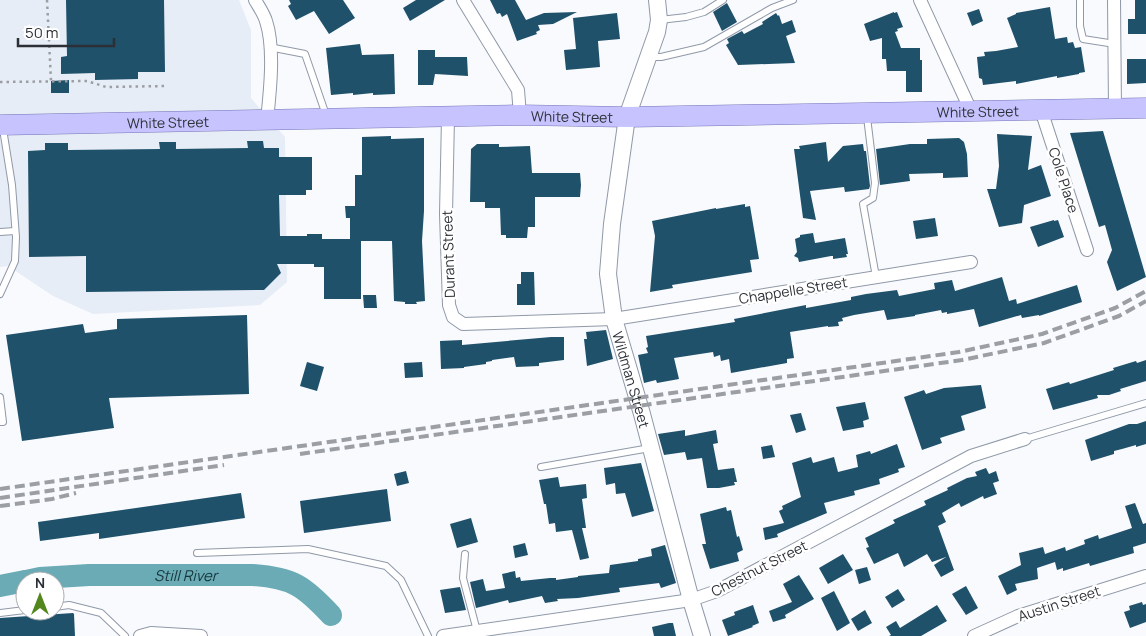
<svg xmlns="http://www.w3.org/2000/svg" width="1146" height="636" font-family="Manrope,sans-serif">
<rect width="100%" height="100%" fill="#f8fafe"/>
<path fill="#e7edf6" d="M0,0H239L251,30V98L285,137L287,282L260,305L93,314L53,296L8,266L0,267Z"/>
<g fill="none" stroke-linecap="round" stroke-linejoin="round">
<g stroke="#6aabb5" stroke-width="22">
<path id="s1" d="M26,581L40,578L89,575H253C293,578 304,586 331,615"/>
<path d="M0,586L25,581"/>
</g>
</g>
<g fill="#1f516b">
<path d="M66,0H164L165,72H138V79L95,80V73L61,74V57L67,56Z"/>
<path d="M289,0H343L355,18L329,34L314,11L296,20L288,6L291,4Z"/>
<path d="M416,0H445L410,21L403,8Z"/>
<path d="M490,0H515L526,20L544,13L577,12L553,24L538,25L540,30L536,32L537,34L517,41L507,14L502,17L500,13L497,14Z"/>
<path d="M1135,0H1146V34H1128V19H1135Z"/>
<path d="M727,3L737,22L722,31L713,12Z"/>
<path d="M1050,7L1055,39L1067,37L1068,43L1073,42L1075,48L1081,47L1085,72L1079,73V74L1057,78V76L1016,84V81L983,85L982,79L979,78L977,57L985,56L984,52L996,51L1018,47L1007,18L1016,14V13Z"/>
<path d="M979,9L983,21L972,26L967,13Z"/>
<path d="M894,12V13L897,12L903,27L897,29L898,31L895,32L901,48H920V60H922V92H906V71H887L886,59H882V38L870,41L864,24Z"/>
<path d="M617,13L620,39L598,41L600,67L566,70L564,50L576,49L573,18Z"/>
<path d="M776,13L778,16L779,15L782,24L792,20L796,32L786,36L795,63L738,65L726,45L729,43L727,39L742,31L744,34L763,24L762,22Z"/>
<path d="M360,44L362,55L394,54L395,94L373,95V93L353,95V93L331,95L326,48Z"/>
<path d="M418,50H435V57H467L468,76L435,74L433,85H418Z"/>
<path d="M1127,59H1146V83L1127,84Z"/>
<path d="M69,80V93H51V81Z"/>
<path d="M1103,131L1146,277L1117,291L1107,262L1112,250L1105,225L1099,227L1070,133Z"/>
<path d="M997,134L1032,136L1028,170L1041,165L1051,196L1024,205L1022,223L999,227L987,189H996L999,166Z"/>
<path d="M391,136V139L424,138V211L422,241L425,301L416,302L417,304H405V302L394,301L392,241H361V299H324V267H314V264H277L281,273L264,290L86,292V256L29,257L28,151L45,150V143H68V150L160,149L159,142H176V149L248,148L247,141H263L264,148H279V157H312V190H306V195H279L280,236H307V234H322V239H350V218H346L345,206H355V175H362V137Z"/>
<path d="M959,138L964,142L967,154L968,177L943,178V173L909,174L910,181L880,185L876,149L910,144H927V139Z"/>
<path d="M826,142L828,162L843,146L863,144L864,151H866L870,186L869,189L845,192L844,187L810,191L816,220L803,218L794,149H800L799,146Z"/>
<path d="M477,144H499V147L530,146L532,173H580L581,185L580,197H535V227H528L527,238H506V235H501L500,208H485V202H470L471,149Z"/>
<path d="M745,204V207L750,206L759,259L750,260L752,272L672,285L673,288L650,292L655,236L652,221L716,208V209Z"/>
<path d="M935,218L938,236L916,239L913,221Z"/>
<path d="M1054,220V221L1058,220L1064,237L1038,247L1030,227Z"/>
<path d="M813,233L815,243L845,238L848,254H846L847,257L833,259V256H831L799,262L798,258L794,256L797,252L795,239L800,237V235Z"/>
<path d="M521,272H534L535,305H517V284H521Z"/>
<path d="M1002,277L1009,301L1016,299L1017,304L1077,285L1082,302L1039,316V315L1022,318L1021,315L979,327L974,309L947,314V312L942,313L941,310L915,315V316L887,320L884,310L854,315L842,318L843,321L838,322L839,326L828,327V326L790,332L794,358L787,359V363L731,373L729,359L721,361L720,355L714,357L713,352L674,358L679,379L657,383L656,380L644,383L638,355L648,353L646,348L648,347L646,336L735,322L734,319L806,305V308L851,300V297L866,294L897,290L899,296L935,289L934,283L952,280L955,291Z"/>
<path d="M363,295H376L377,308H364Z"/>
<path d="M247,315L249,394L109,398L114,428L22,441L6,335L83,324L85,333L117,329V319Z"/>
<path d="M606,330L613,359L587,366L584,339H587L586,332Z"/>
<path d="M551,337H564V360L539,363V366L516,367L514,357L492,360V361L486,362V364L464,367V368L441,369L440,341L462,340V345Z"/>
<path d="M1146,360V381L1120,389L1121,391L1109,395H1097L1098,398L1053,410L1046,389L1069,382L1070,384L1114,370L1113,368L1136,361L1137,363Z"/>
<path d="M307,362L324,367L317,391L300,386Z"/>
<path d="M422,362L423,377L405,378L404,363Z"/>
<path d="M981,385L986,408L961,416L965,430L940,438L942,443L922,450L904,397L924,390L926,394L944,388Z"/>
<path d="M865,402L869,419L863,421L864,427L843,431L836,407Z"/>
<path d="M801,413L806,430L796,433L790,415Z"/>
<path d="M1146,421V444L1136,447V445L1122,449L1114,451V454L1091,461L1085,440L1129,424H1137Z"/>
<path d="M685,430V436L716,430L718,443L713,444L718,470L734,468L737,482H734L735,485L719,488H707L702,458L687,460L685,452L664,455L658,434Z"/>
<path d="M897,444L905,467L898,469L899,472L879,479L880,484L854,491L855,495L824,503L827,513L777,534L778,537L765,540L763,528L784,523L779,511L783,509L782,506L801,497L792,463L811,457L813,463L834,457L838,472L858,467L856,455L870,451L871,454Z"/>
<path d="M772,445L775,457L763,459L761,447Z"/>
<path d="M641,463L654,511L632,517L625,493L616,494L615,483L606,485L604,468Z"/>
<path d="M986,468L989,474L996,471L999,481L993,483L997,494L984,499L983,496L961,507L959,503L942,513L946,522L938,526L954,570L941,577L934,565L946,557L932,562L927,554L904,567L898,553L874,564L866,548L869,547L865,538L895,523L893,520L926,505L924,501L948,490L947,488L967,478L977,476L975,472Z"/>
<path d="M406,471L409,483L397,486L394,474Z"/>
<path d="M558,477L560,487L586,484L587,498L582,499L586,528H582L589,558L580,560L572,530L556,532L555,523L549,524L546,504H544L539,480Z"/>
<path d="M387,489L391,521L304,533L300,501Z"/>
<path d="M241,493L245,518L99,539V533L40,541L38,522Z"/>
<path d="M1135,503L1143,524L1146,523V543L1133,547L1134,553L1090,566L1089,563L1063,571V568L1057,570L1055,562L1037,568L1038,579L1015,584L1017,590L1007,595L998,576L1021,565L1019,553L1043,547L1045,554L1065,547L1066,551L1085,544L1084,540L1098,535L1099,539L1132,528L1125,506Z"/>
<path d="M726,507L727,511L731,510L737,537L739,536L743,550L737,553L739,561L710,569L702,544H706L700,514Z"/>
<path d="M471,518L478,542L457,548L450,524Z"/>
<path d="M525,543L528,555L515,558L513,546Z"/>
<path d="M665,545L676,583L661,588L659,583L619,588L620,592L578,598L557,599L558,601L545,603L542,596L509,603L508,600L476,608L470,582L483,579L486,591L505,588L502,574L515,571L516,578L520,577L521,581L550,578H556V580L578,577V576L609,573L610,565L638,561V559L652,556L651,549Z"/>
<path d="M843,554L853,570L828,584L819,568Z"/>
<path d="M867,567L871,580L859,584L855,570Z"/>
<path d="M799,575L814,599L785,615L786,618L773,622L769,611L792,602L783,584Z"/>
<path d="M966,586L978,608L966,615L952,594Z"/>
<path d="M460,587L466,610L445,613L440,590Z"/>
<path d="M898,589L905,600L892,608L885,597Z"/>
<path d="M834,591L850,623L837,631L821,598Z"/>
<path d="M1142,602L1143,605L1146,604V622L1130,628L1124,612L1130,610L1129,606Z"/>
<path d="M753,605L759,623L752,626L753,627L728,636L722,620L735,615L734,612Z"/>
<path d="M937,605L947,621L921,636H889L891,635L886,627L896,621L900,628Z"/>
<path d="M865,610L872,623L858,631L851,619Z"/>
<path d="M73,613L74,614L75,636H0V618Z"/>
<path d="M669,623H673L676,636H654L652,627Z"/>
</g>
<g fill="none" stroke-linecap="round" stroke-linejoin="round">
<g stroke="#9099a8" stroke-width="8">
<g id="service">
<path d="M1080,0V26L1083,39L1115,44"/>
<path d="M660,20L686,17L704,12L723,0"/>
<path d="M269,47L305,54L326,115"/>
<path d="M649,57H661L704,47L772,8L793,0"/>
<path d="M867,117L875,183L873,198L863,204L876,277"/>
<path d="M0,232L15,231"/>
<path d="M0,294L15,261L16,237L12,185L3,129"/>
<path d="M0,397L3,422H0"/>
<path d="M1025,439L1146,403"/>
<path d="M541,467L650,448"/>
<path d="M197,553L308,549L386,566L401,580L428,636"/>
<path d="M465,554L463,578L477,631"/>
<path d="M55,607L69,605L101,613L125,636"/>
<path d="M0,613L25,610"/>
</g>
</g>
<g stroke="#9099a8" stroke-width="14">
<g id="minor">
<path d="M255,0C259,7 264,14 266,21C275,48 270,92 267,120"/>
<path d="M463,0L518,90L520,115"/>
<path d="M920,0L971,111"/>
<path d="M1114,0L1115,109"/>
<path d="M1041,110L1087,250"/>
<path d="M448,117L446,214L449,305L453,317L463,324L614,319L971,262"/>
<path d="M140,636L151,633L201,636"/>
<path d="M443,636L691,600L717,591L971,456L1025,439"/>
<path d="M974,636L1018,616L1146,576"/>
</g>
</g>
<g stroke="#9099a8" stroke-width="18">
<g id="tertiary">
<path id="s2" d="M657,0L659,20L657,32L627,117L612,224L608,274L614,319L642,414L691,600L702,636"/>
</g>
</g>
<g stroke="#7776b7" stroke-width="21">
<g id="primary">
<path id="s3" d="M0,125L520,115L627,117L1146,108"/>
</g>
</g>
<g stroke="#9b9ea3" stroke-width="2.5" stroke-dasharray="2.5 4" stroke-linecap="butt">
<path d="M47,0L51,81"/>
<path d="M0,82L87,81L106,87L165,86"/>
</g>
<use href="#service" stroke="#fff" stroke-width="6"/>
<use href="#minor" stroke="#fff" stroke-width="12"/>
<use href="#tertiary" stroke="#fff" stroke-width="16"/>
<use href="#primary" stroke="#c6c3fe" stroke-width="20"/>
<g stroke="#9b9ea3" stroke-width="4" stroke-dasharray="10 5" stroke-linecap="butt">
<path d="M300,454L962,360L1044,343L1119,316L1146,301"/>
<path d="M0,489L959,352L1042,334L1115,308L1146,291"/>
<path d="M0,498L224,465"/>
<path d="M0,506L52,499L76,493"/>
</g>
</g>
<g text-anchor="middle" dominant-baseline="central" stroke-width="5" stroke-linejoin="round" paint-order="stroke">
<g font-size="14" fill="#2c3036" stroke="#fff">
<text stroke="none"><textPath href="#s3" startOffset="978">White Street</textPath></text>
<text stroke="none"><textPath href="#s3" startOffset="572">White Street</textPath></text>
<text stroke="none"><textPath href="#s3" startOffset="168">White Street</textPath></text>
<text transform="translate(1064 180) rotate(72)">Cole Place</text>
<text transform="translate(448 254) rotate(-92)">Durant Street</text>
<text transform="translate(793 290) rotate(-9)">Chappelle Street</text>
<text stroke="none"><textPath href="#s2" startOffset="389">Wildman Street</textPath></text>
<text transform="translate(759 568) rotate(-27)">Chestnut Street</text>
<text transform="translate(1059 603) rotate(-18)">Austin Street</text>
</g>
<g font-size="15" font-style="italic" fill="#15363b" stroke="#fff">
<text stroke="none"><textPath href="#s1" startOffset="160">Still River</textPath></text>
</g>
</g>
<g transform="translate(40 596)"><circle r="24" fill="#ffffff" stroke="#abacaf"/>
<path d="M0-4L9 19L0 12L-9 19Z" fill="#53861c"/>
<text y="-8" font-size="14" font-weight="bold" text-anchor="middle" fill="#2c3036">N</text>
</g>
<path d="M18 38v8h96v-8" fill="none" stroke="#2c3036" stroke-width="2.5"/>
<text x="25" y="38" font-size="15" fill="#2c3036" stroke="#ffffff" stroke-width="4" paint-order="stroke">50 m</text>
</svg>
